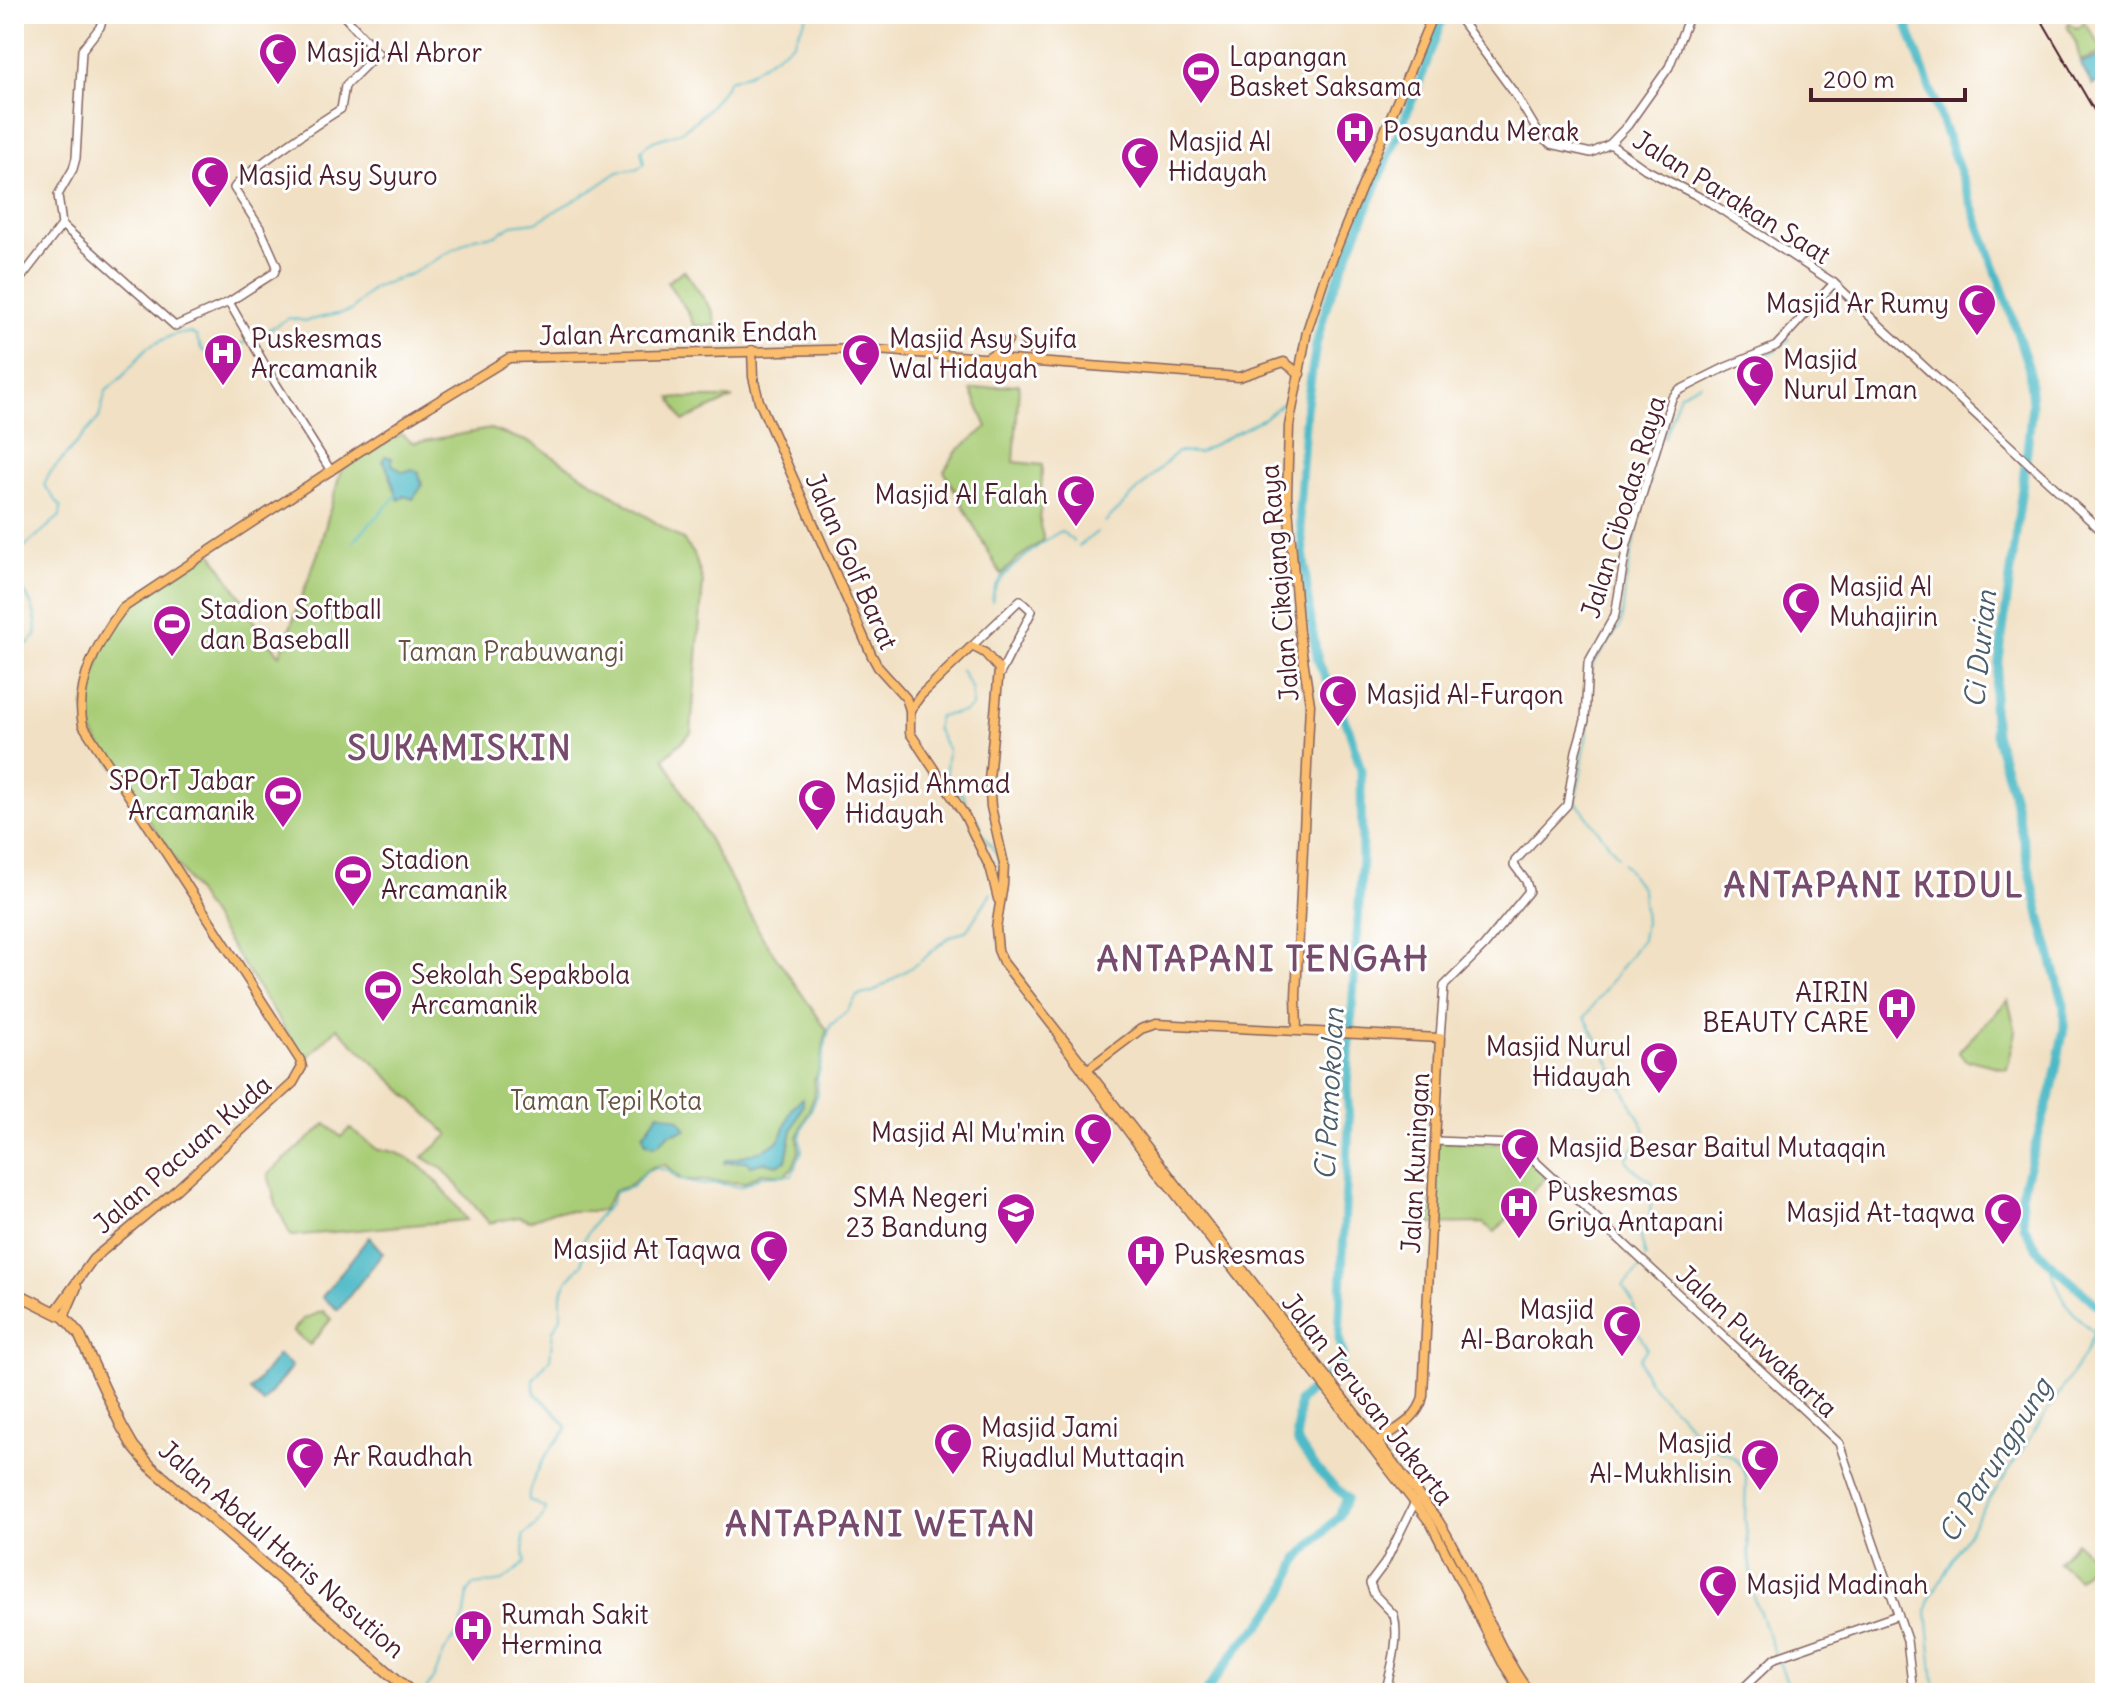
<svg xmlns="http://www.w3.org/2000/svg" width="2119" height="1707" font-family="Delius,sans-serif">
<rect width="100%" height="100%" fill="#fff"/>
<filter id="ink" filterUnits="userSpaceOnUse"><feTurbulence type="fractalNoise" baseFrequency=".0125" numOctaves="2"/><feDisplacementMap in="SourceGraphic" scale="16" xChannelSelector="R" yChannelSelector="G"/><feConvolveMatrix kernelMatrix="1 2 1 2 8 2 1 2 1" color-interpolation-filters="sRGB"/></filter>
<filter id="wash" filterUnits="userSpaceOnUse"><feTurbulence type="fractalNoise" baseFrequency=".006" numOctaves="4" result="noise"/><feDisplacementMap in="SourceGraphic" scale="32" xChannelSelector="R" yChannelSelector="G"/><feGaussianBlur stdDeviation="1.8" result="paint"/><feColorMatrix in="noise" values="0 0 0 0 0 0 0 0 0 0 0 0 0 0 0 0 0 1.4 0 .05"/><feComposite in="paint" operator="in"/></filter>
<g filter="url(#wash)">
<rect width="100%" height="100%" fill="#f1e0c3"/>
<g fill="#a9cd77" stroke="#7a7651" stroke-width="2">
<path d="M2084,22L2105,52L2080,61L2076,43L2067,26L2069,23L2076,28Z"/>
<path d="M684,270L713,312L716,326H694L688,312L667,282Z"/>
<path d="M1019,384L1014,462L1042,465L1040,526L1044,540L1018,558L1001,575L944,471L957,451L987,427L971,390Z"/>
<path d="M671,398H733L683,421Z"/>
<path d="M490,429L532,443L683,540L694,554L703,582L691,733L664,758L763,938L827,1030L819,1070L814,1081L815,1095L798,1137L799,1152L793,1167L785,1175L761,1173L744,1183L682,1180L665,1165C647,1166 644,1173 632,1184C627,1188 620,1188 614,1191L602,1211H555L529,1221L519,1217L489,1223L444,1170L423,1157L449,1135L337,1028L305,1060L94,736L84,706L110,627L124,609L211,552L241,597L255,624L280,655L318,553L341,470L401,434L413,443Z"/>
<path d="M2008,1000L2016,1032L2007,1069L1973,1061L1969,1062L1958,1052Z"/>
<path d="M326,1124L341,1137L350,1128L378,1150C415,1148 447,1193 467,1220L291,1236L277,1207L268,1174Z"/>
<path d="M1435,1141L1512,1144L1548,1175L1495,1232L1483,1223L1430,1224Z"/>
<path d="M323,1311L331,1319L310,1345L293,1331L303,1319Z"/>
<path d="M2076,1542L2096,1560L2078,1579L2058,1562Z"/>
</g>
<g fill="#4cb9c6" stroke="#4b6c78" stroke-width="2">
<path d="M2105,55V80L2092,85L2080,63Z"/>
<path d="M385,456L392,458V464L403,472L413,469L419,473L422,486L413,499L404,496L399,500C393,489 389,467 383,461Z"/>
<path d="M803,1098V1104L792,1130L786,1161L777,1165L765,1162L751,1166L747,1161L724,1163L726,1160C735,1160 741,1156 750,1154C800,1142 775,1117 803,1098Z"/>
<path d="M659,1113L679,1119L686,1130L669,1134L659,1144L653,1146L646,1143L643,1135Z"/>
<path d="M369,1237L383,1253L338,1310L322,1297Z"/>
<path d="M278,1355L292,1366L263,1403L250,1391Z"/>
</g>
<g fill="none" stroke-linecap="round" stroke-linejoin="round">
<g stroke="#4cb9c6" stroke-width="2">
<path d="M252,339L289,318L305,321L351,311L373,288L411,274L474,238L496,235L512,225L536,222L592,190L618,172L638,169L644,164L641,150C656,136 665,140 681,131C701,119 717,100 729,80L750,73L793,43L808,15L811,14"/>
<path d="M1782,345L1790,339"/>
<path d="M1758,357L1776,351"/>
<path d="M1664,437L1680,394L1701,383"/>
<path d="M1105,522L1177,452L1198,453L1264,418L1283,403"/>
<path d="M353,542L397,495"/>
<path d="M1079,546L1097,532"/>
<path d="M14,556L60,516L61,507L44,485L49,474L99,418L106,391L122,377L148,347L175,334L190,333L196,336L202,350L207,352L247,342"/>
<path d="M14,578C28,594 39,615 36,636L14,656"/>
<path d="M992,601C993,597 993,592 995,588C1002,572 1045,540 1061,531L1074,542"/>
<path d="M961,670L972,690V707L964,712L939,716L936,728L948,750L946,770L950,785L963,795L971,814L980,823L982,833L996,853L1000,865"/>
<path d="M1590,678L1593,664L1621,625L1626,581L1638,523L1651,477"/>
<path d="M1590,696L1589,721L1576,802L1618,856"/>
<path d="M1623,863L1642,890L1645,922L1642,939L1585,1017L1645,1130L1626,1159L1630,1166L1652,1182L1650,1218L1639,1230L1646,1258"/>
<path d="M1644,1264L1623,1286L1633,1302L1639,1334L1647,1348L1640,1359C1644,1384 1662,1396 1679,1414C1687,1422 1695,1434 1704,1441C1722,1456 1734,1448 1746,1476L1745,1518L1753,1594L1775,1654"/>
<path d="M1778,1660L1792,1693"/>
<path d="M424,1693L435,1675L444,1652L459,1632L465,1614L468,1592L474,1585L503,1581L525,1563L523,1536C533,1526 542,1524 545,1508L529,1500C526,1490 544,1457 552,1447C557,1439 565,1435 567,1427L555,1412L535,1393L533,1379L550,1359L553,1330L561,1317V1294L567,1281L582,1264L584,1239L598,1217L610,1205L615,1192L632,1187L645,1172L657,1168L669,1171L679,1180L704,1185L715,1183L741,1187L761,1176L792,1175L802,1151L800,1139L802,1130L818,1094L817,1079L830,1026L848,1010L857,996L873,992L921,961L946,939L967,930L991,893"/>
<path d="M1935,1693L1927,1611L1930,1598L1976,1520L2085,1354L2094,1332C2065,1309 2060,1295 2048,1261"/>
</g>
<g stroke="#4cb9c6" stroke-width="9">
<path d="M1903,14L2007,302L2029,369L2032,405L2027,450L1993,706L1995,734L2013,795L2041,920L2064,1005V1028L2053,1085L2021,1194L2024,1226L2037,1249L2048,1261L2105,1312"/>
<path d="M1205,1693L1241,1644L1260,1626L1284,1593L1298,1559L1339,1516L1347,1498L1322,1475L1307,1456L1298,1443L1297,1434L1299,1401L1334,1371L1342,1361L1343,1353L1339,1338L1349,1122L1347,1086L1362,860L1361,770L1349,729L1318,661L1310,617L1299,510L1306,409L1316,345L1327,304L1419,84L1444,14"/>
</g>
</g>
</g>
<g filter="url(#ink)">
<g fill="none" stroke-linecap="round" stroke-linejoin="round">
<g stroke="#846360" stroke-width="10">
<g id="minor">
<path d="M1456,14L1515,94L1541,137L1551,144L1591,153L1610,144L1628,125L1669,67L1690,14"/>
<path d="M1610,144L1645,169L1711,203L1834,283L2105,534"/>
<path d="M62,225L175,326L229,302L274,273L277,266L260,228L234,188C242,174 323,120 341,109L345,86L378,53L342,14"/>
<path d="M14,287L62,225L58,195L73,169L76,158L82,50L100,27L104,14"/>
<path d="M229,302L273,379L331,471"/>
<path d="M972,646L1020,600L1032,611L1000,674"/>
<path d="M1440,1038L1444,986L1484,946L1529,891L1526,881L1514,865L1515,861L1567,805L1576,751L1585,720L1588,663L1615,615L1627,544L1672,398L1678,391L1726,367L1776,346L1834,283"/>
<path d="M1435,1141L1512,1144L1520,1147L1839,1443L1907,1640L1913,1693"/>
<path d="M1385,1693C1391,1669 1400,1640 1394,1615L1374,1594L1370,1583L1385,1563L1415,1502"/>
<path d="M1738,1693L1775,1658L1898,1615"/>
</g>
</g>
<g stroke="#846360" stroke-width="11">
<g id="major">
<path d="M1024,340L1040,361"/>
<path d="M752,350L753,377L759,401L872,656L878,667L906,698L910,710V733L965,816L991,870L998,899"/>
<path d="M988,357L1002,349L1008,341"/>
<path d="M910,710L921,695L972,646L985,653L999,669L989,780L991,807L1004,864L1003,885L996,928L998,950L1003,962L1438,1520C1473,1575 1491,1641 1530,1693"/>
<path d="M1297,1030L1296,996L1310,704L1299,632L1287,495L1289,426L1307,331L1324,279L1433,14"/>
<path d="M1060,1039L1157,1170L1431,1524L1502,1662L1522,1693"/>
<path d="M1084,1072L1141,1029L1156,1024L1440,1038L1423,1396C1419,1420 1392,1431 1374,1444"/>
<path d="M55,1312L93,1259L177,1189L293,1083L302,1067L300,1060L83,725C74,684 99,639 123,608L404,422L509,358L863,349L1239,377L1284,362L1300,374"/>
<path d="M64,1317L77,1287"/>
</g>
</g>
<g stroke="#846360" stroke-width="13">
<path id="highway" d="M14,1292L64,1317L79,1334L121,1425L133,1446L150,1466L412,1693"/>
</g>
<use href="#minor" stroke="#fff" stroke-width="7"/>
<use href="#major" stroke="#fbbd6e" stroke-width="8"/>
<use href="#highway" stroke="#fbbd6e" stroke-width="10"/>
<path stroke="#4a1f2b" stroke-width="2" d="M2038,14L2105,129"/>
</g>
</g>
<defs>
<g id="mosque-pin" transform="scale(2)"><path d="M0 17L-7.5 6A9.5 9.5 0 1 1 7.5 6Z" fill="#b5179e" stroke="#fff"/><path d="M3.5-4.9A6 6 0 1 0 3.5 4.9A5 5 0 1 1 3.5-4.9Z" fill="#fff"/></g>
<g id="stadium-pin" transform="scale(2)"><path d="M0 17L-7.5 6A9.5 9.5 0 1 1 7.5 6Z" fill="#b5179e" stroke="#fff"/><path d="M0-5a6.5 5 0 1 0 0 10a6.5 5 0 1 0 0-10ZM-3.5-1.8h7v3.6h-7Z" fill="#fff"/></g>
<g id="hospital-pin" transform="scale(2)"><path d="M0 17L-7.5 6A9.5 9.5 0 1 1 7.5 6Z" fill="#b5179e" stroke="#fff"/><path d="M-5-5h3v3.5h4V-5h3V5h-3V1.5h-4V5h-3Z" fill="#fff"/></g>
<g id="school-pin" transform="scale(2)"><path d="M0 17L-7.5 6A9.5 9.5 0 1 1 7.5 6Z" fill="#b5179e" stroke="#fff"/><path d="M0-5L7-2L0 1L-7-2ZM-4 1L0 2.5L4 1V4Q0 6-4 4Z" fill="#fff"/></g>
</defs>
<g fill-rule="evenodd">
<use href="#mosque-pin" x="278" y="52"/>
<use href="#stadium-pin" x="1201" y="71"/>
<use href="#hospital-pin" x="1355" y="131"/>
<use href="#mosque-pin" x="1140" y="156"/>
<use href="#mosque-pin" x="210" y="175"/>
<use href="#mosque-pin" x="1977" y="303"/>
<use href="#hospital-pin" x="223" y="353"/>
<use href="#mosque-pin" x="861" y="353"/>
<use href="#mosque-pin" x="1755" y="374"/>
<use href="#mosque-pin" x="1076" y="494"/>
<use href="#mosque-pin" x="1801" y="601"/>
<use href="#stadium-pin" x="172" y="624"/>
<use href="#mosque-pin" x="1338" y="694"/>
<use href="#stadium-pin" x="283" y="795"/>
<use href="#mosque-pin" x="817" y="798"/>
<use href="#stadium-pin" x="353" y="874"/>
<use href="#stadium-pin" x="383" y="989"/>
<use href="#hospital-pin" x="1897" y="1007"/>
<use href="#mosque-pin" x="1659" y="1061"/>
<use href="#mosque-pin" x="1093" y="1132"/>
<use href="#mosque-pin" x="1520" y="1147"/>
<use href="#hospital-pin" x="1519" y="1206"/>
<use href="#school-pin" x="1016" y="1212"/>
<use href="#mosque-pin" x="2003" y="1212"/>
<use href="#mosque-pin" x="769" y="1249"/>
<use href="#hospital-pin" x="1146" y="1254"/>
<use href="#mosque-pin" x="1622" y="1324"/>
<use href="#mosque-pin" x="953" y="1442"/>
<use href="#mosque-pin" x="305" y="1456"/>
<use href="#mosque-pin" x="1760" y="1458"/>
<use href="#mosque-pin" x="1718" y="1584"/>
<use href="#hospital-pin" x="473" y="1629"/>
</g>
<g text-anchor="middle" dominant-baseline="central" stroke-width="6" stroke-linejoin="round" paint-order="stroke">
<g font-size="26" fill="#4a1f2b" stroke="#fff" text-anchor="start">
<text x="306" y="52">Masjid Al Abror</text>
<text x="1229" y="56">Lapangan<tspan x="1229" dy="30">Basket Saksama</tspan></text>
<text x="1383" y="131">Posyandu Merak</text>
<text x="1168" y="141">Masjid Al<tspan x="1168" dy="30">Hidayah</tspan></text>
<text x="238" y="175">Masjid Asy Syuro</text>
<text x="1949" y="303" text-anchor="end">Masjid Ar Rumy</text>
<text x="251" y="338">Puskesmas<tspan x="251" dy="30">Arcamanik</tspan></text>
<text x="889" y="338">Masjid Asy Syifa<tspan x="889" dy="30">Wal Hidayah</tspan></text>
<text x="1783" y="359">Masjid<tspan x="1783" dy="30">Nurul Iman</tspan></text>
<text x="1048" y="494" text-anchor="end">Masjid Al Falah</text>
<text x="1829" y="586">Masjid Al<tspan x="1829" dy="30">Muhajirin</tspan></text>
<text x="200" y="609">Stadion Softball<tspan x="200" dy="30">dan Baseball</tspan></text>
<text x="1366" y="694">Masjid Al-Furqon</text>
<text x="255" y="780" text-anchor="end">SPOrT Jabar<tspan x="255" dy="30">Arcamanik</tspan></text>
<text x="845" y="783">Masjid Ahmad<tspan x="845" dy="30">Hidayah</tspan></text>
<text x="381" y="859">Stadion<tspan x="381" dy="30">Arcamanik</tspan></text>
<text x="411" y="974">Sekolah Sepakbola<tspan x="411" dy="30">Arcamanik</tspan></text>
<text x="1869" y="992" text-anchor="end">AIRIN<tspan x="1869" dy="30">BEAUTY CARE</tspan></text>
<text x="1631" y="1046" text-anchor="end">Masjid Nurul<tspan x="1631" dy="30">Hidayah</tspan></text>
<text x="1065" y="1132" text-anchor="end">Masjid Al Mu'min</text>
<text x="1548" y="1147">Masjid Besar Baitul Mutaqqin</text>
<text x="1547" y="1191">Puskesmas<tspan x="1547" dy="30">Griya Antapani</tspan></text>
<text x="988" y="1197" text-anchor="end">SMA Negeri<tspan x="988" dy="30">23 Bandung</tspan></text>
<text x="1975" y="1212" text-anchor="end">Masjid At-taqwa</text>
<text x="741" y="1249" text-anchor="end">Masjid At Taqwa</text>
<text x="1174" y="1254">Puskesmas</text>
<text x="1594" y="1309" text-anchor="end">Masjid<tspan x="1594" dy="30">Al-Barokah</tspan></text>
<text x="981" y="1427">Masjid Jami<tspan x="981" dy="30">Riyadlul Muttaqin</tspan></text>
<text x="1732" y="1443" text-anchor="end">Masjid<tspan x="1732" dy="30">Al-Mukhlisin</tspan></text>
<text x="333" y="1456">Ar Raudhah</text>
<text x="1746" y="1584">Masjid Madinah</text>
<text x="501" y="1614">Rumah Sakit<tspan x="501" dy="30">Hermina</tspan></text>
</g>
<g font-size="26" fill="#4a1f2b" stroke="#fff">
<text transform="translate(1732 197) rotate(32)">Jalan Parakan Saat</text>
<text transform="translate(678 333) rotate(-1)">Jalan Arcamanik Endah</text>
<text transform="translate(1623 507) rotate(-73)">Jalan Cibodas Raya</text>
<text transform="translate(852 561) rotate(66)">Jalan Golf Barat</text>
<text transform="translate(1279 583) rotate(-95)">Jalan Cikajang Raya</text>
<text transform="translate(182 1154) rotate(-41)">Jalan Pacuan Kuda</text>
<text transform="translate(1415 1163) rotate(-87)">Jalan Kuningan</text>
<text transform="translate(1757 1341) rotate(43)">Jalan Purwakarta</text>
<text transform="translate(1368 1399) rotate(52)">Jalan Terusan Jakarta</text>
<text transform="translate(282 1549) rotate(41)">Jalan Abdul Haris Nasution</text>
</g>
<g font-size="26" fill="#665342" stroke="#fff">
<text x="511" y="651">Taman Prabuwangi</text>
<text x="606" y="1100">Taman Tepi Kota</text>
</g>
<g font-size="28" font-style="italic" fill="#4b5d69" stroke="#fff">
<text transform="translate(1980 649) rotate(-84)">Ci Durian</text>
<text transform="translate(1329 1094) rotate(-87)">Ci Pamokolan</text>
<text transform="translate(1995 1460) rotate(-58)">Ci Parungpung</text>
</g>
<g font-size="34" font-weight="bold" letter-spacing="2" fill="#764b6c" stroke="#fff">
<text x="460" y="747">SUKAMISKIN</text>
<text x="1874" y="884">ANTAPANI KIDUL</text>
<text x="1263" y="958">ANTAPANI TENGAH</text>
<text x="881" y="1523">ANTAPANI WETAN</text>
</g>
</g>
<rect width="2119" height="1707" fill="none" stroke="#fff" stroke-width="48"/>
<path d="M1811 88v12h154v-12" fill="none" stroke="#4a1f2b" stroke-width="4"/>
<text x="1823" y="88" font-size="24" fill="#4a1f2b" stroke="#ffffff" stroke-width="6" paint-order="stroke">200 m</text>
</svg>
